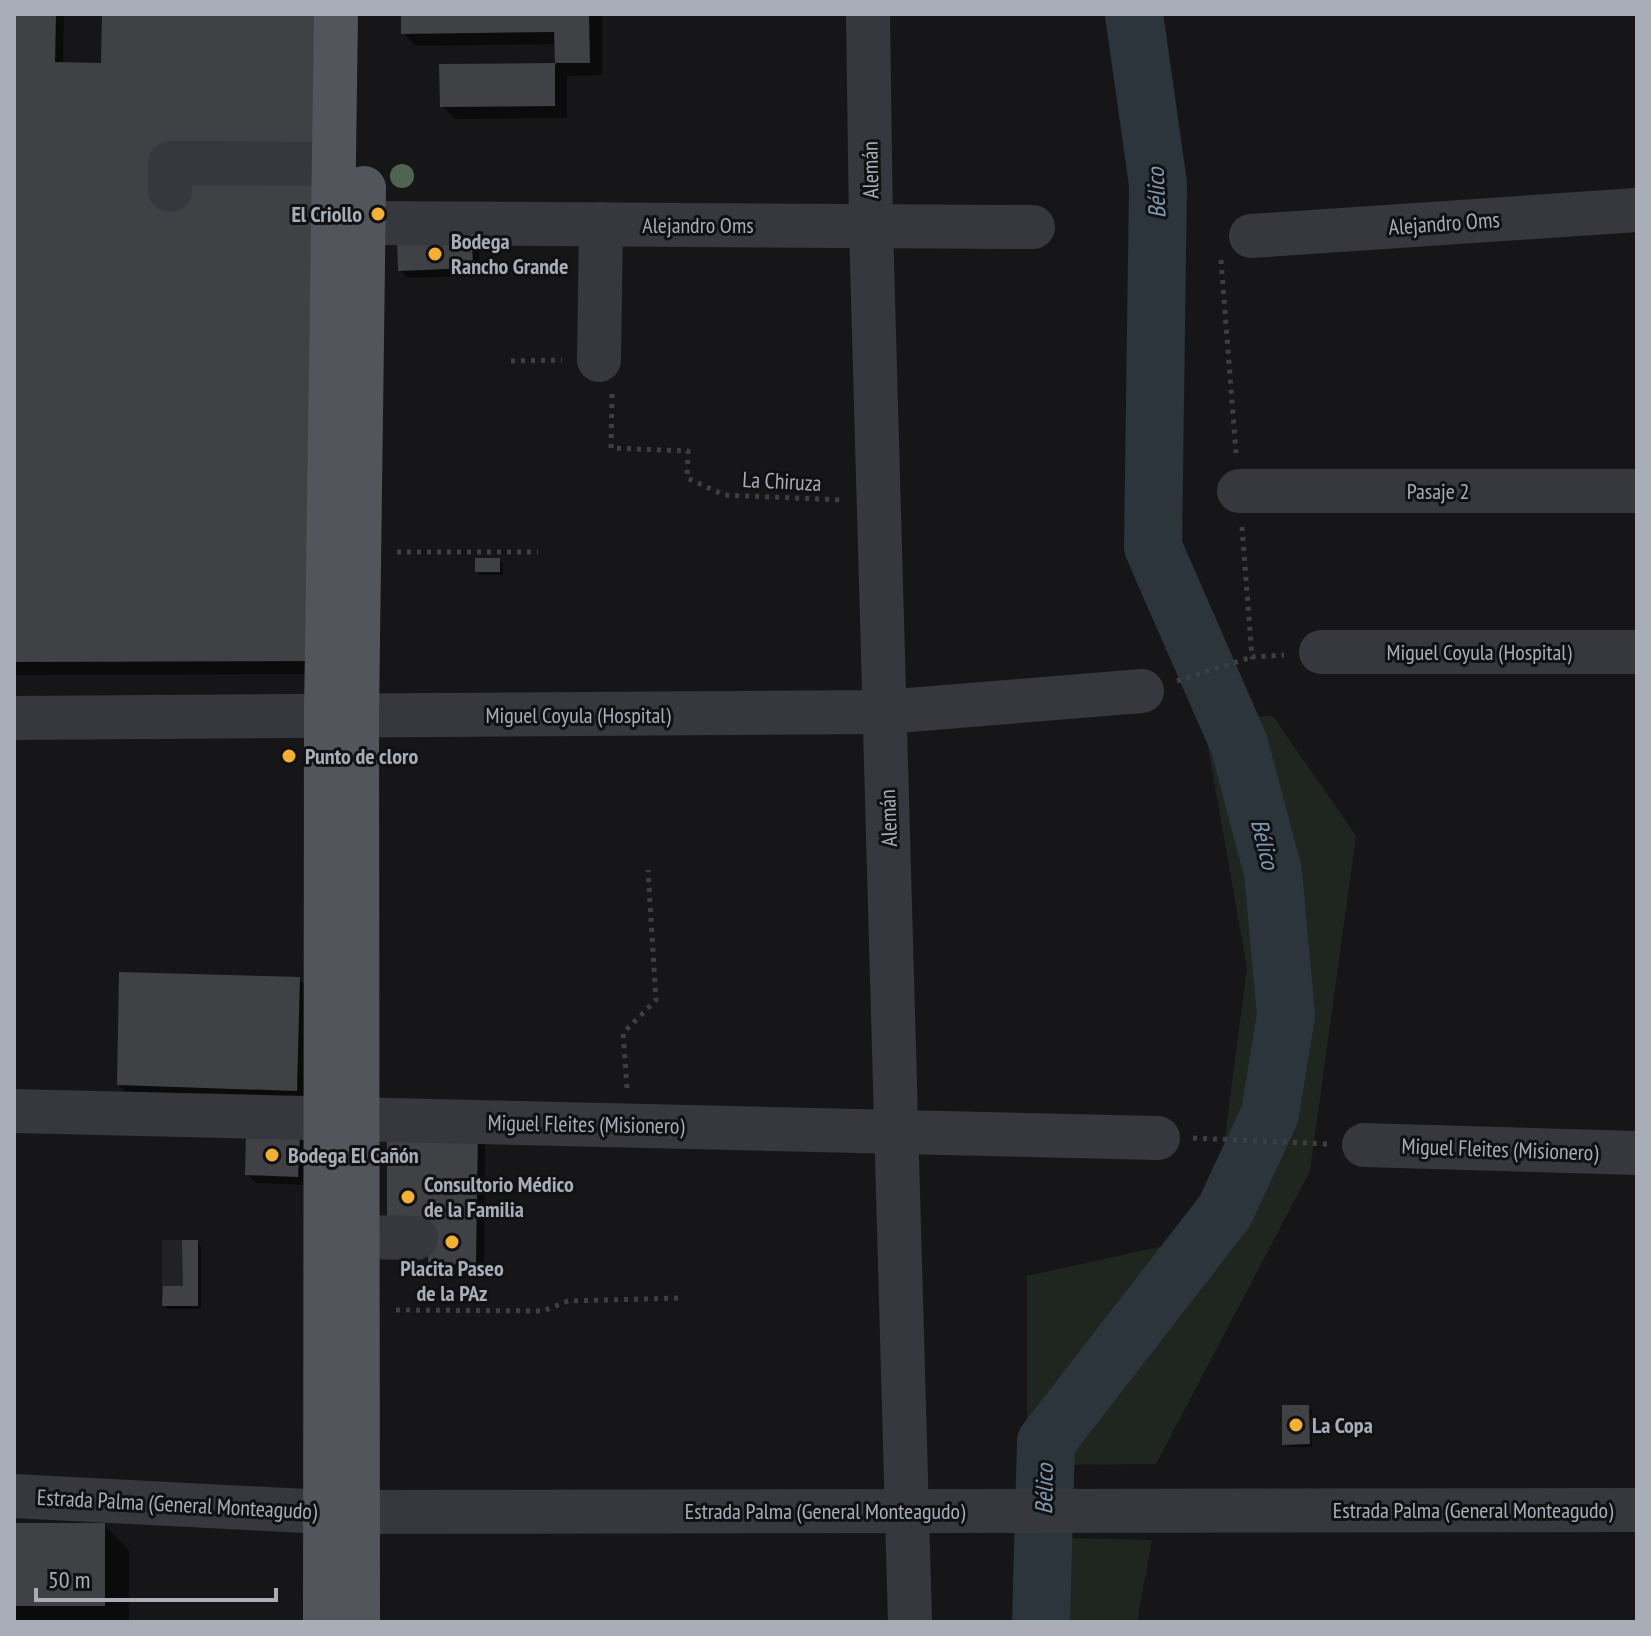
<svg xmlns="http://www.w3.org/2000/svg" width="1651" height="1636" font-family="'PT Sans Narrow',sans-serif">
<rect width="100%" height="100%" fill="#161618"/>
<rect fill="#222225" x="162" y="1240" width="36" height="66"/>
<g fill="#1e261f">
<path d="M1273,716L1356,836L1310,1171L1156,1464L1027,1465V1276L1172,1244L1221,1167L1247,968L1203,719Z"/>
<path d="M1026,1537L1152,1540L1137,1622H1014Z"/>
</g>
<g fill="#0007">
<path d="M14,14H64L63,65H103L104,14L332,674L14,675Z"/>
<path d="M403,14H602V75L567,76V118L455,119L442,106L441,66L557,65L556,44L416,46L403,33Z"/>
<path d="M471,239L479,248L480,276L408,278L400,270Z"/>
<path d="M499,560L503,564V575H480L477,571Z"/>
<path d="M299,979L307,988L304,1099L127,1093L119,1085Z"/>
<path d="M389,1131L485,1140L484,1273L438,1272L430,1264V1227H398Z"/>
<path d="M299,1136L307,1144L306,1185L256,1183L247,1174Z"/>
<path d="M197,1242L201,1246V1309H168L164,1305L185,1288Z"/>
<path d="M1308,1407L1312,1410V1447H1288L1284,1444Z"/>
<path d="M14,1525H104L129,1550V1622H14Z"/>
</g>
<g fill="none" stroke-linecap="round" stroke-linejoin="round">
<path stroke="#2c353c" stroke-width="58" d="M1041,1622L1046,1442L1225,1211L1270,1114L1286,1015L1273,872L1239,744L1153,547L1158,184L1134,14"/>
</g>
<g fill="#404145">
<path d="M14,14H56L55,62L101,63L102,14H332L316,155L183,176H316L319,661L14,662Z"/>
<path d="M401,14H589L590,63H555L554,32L401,34Z"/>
<path d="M555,63V106L440,107L439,64Z"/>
<path d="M472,237L473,268L398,271L397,239Z"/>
<rect x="475" y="558" width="25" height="14"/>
<path d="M119,972L300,977L297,1091L117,1085Z"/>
<path d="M387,1129L478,1130L476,1265L428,1264V1219H387Z"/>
<path d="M246,1132L300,1134L298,1177L245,1175Z"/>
<path d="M182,1240H198V1306H162L163,1286H183Z"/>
<path d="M1282,1405H1309L1310,1444L1282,1445Z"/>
<rect x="14" y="1523" width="91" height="83"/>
</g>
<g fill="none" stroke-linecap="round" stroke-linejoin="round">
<g stroke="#3d3f44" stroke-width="5" stroke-dasharray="4 6" stroke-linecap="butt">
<path d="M1221,260L1236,453"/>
<path d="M511,361L562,360"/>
<path d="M612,394L611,448L688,451L687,478L724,495L844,500"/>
<path d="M1242,527L1252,657L1284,655"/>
<path d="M397,552H538"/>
<path d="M1177,681L1252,657"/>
<path d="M627,1088L623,1033L656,1000L648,870"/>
<path d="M1193,1138L1327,1144"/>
<path d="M396,1310L543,1311L568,1301L681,1298"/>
</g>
<g stroke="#37383d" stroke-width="44">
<path d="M868,14L871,226L910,1622"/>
<path d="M170,190V163L334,164"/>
<path d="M364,223L1033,227"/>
<path d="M1251,236L1637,210"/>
<path d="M599,360L601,224"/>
<path d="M1239,491H1637"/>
<path d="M1321,652H1637"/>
<path d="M14,718L884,712L1142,691"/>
<path d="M14,1111L1158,1138"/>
<path d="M1364,1145L1637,1153"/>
<path d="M359,1237L416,1238"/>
<path d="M14,1496L325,1512L1637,1510"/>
</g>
<g stroke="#53555c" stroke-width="44">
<path d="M325,1622L326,716L336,14"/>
<path d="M358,1622L357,716L364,188"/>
</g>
</g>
<circle fill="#506452" cx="402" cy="176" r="12"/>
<g fill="#f2b134" stroke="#111113" stroke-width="3">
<circle cx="378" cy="214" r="8"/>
<circle cx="435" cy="254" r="8"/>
<circle cx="289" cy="756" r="8"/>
<circle cx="272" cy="1155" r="8"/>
<circle cx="408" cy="1197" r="8"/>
<circle cx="452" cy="1242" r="8"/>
<circle cx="1296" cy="1425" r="8"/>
</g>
<g text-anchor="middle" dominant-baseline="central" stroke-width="6" stroke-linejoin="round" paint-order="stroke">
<g font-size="22" fill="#a8adb8" stroke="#111113">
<text transform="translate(870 170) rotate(-91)">Alemán</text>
<text transform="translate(1444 223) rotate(-4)">Alejandro Oms</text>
<text x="698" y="225">Alejandro Oms</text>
<text transform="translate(782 481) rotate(3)">La Chiruza</text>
<text x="1438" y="491">Pasaje 2</text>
<text x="1479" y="652">Miguel Coyula (Hospital)</text>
<text x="578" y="715">Miguel Coyula (Hospital)</text>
<text transform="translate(888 818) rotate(-92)">Alemán</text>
<text transform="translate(586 1124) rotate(1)">Miguel Fleites (Misionero)</text>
<text transform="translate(1500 1149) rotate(2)">Miguel Fleites (Misionero)</text>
<text transform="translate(177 1504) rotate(3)">Estrada Palma (General Monteagudo)</text>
<text x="1473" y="1510">Estrada Palma (General Monteagudo)</text>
<text x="825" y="1511">Estrada Palma (General Monteagudo)</text>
</g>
<g font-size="22" font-weight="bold" fill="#a8adb8" stroke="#111113" text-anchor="start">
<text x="362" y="214" text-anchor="end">El Criollo</text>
<text x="451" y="241">Bodega<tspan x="451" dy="25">Rancho Grande</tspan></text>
<text x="305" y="756">Punto de cloro</text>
<text x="288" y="1155">Bodega El Cañón</text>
<text x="424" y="1184">Consultorio Médico<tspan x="424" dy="25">de la Familia</tspan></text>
<text x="452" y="1268" text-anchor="middle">Placita Paseo<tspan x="452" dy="25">de la PAz</tspan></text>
<text x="1312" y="1425">La Copa</text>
</g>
<g font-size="24" font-style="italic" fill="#7f9bb3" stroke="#111113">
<text transform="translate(1156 193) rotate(-92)">Bélico</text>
<text transform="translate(1265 844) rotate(76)">Bélico</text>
<text transform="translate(1044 1489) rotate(-89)">Bélico</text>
</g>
</g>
<rect width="1651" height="1636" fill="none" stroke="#a8adb8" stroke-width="32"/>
<path d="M36 1588v12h240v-12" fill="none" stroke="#a8adb8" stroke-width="4"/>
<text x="48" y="1588" font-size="24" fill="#a8adb8" stroke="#111113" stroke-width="6" paint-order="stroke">50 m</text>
</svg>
